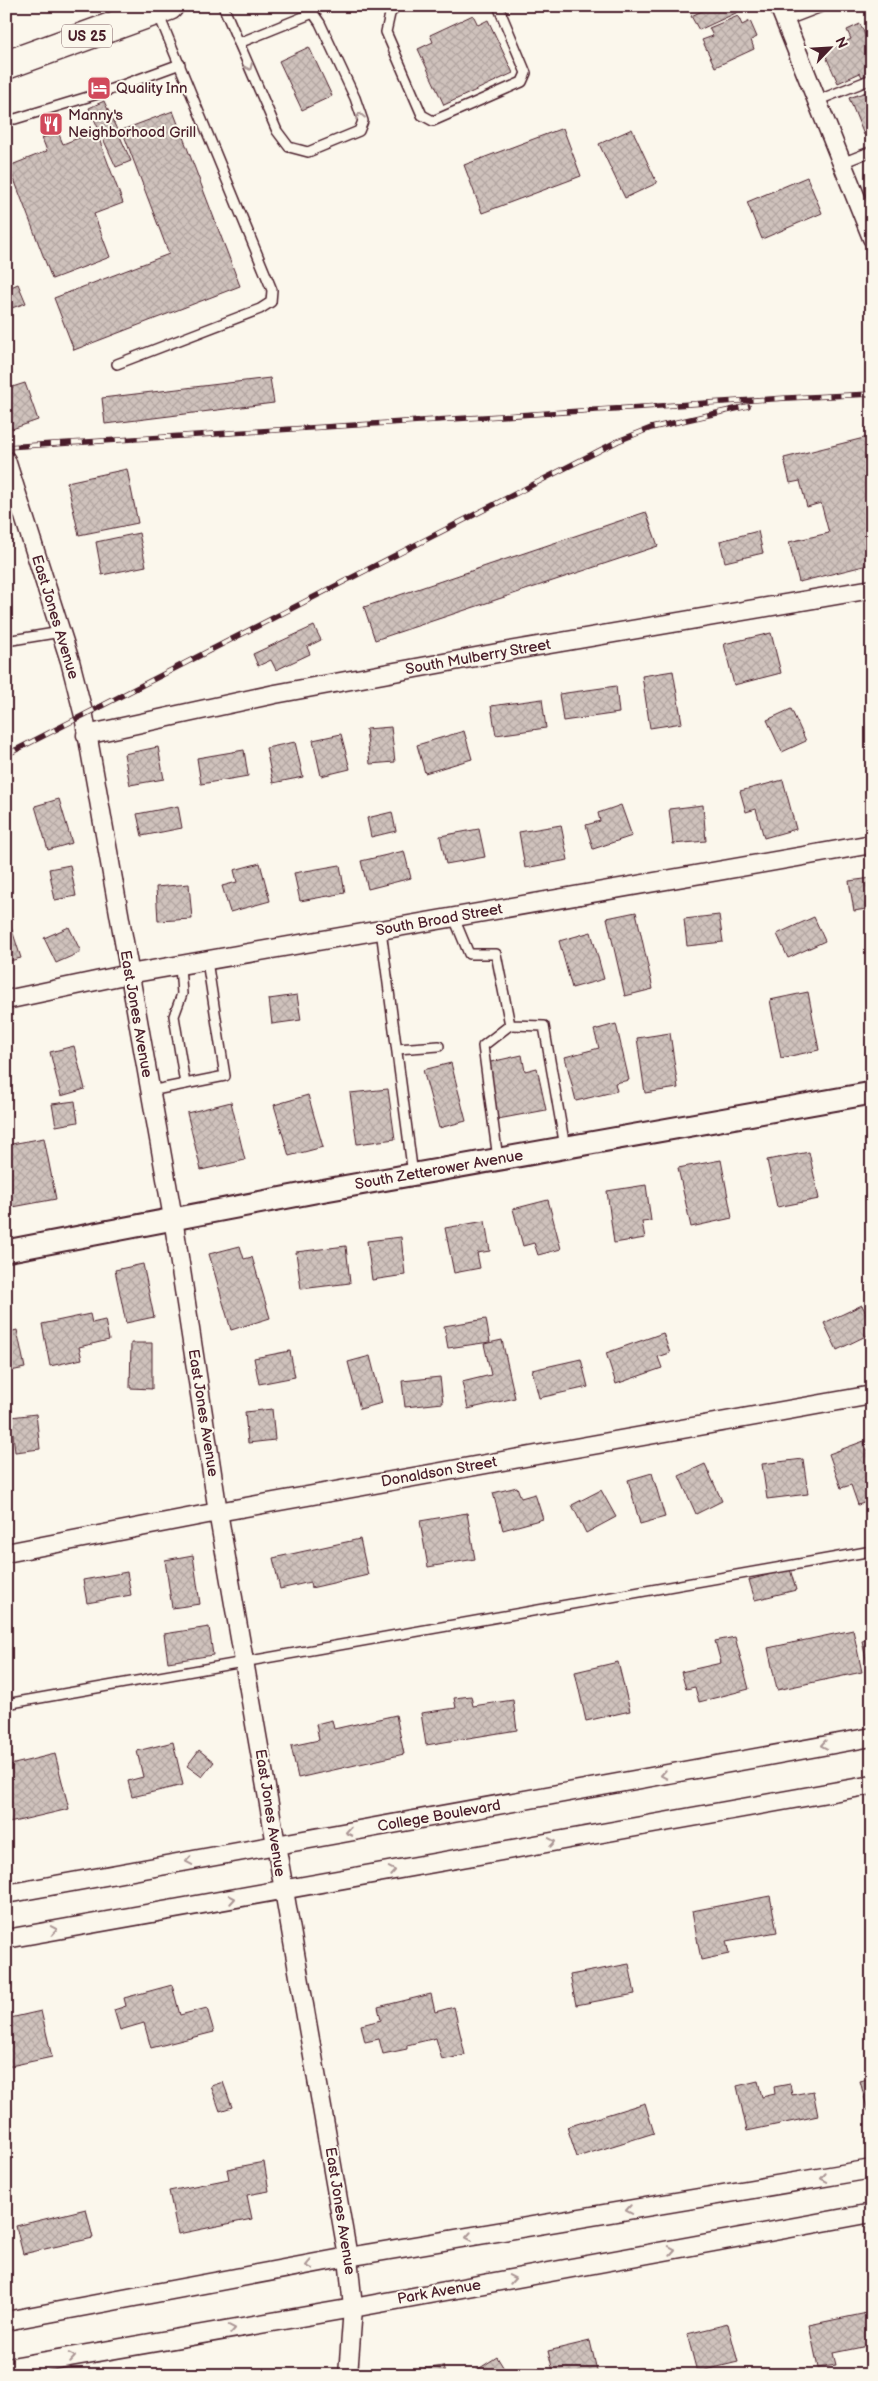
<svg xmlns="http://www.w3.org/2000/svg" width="878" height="2381" font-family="'Balsamiq Sans',sans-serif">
<defs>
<pattern id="building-cross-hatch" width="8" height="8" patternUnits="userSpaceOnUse" patternTransform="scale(1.25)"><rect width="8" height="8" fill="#cfc2bc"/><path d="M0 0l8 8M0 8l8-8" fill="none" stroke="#b3a6a2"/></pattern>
</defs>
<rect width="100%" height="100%" fill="#fbf7ec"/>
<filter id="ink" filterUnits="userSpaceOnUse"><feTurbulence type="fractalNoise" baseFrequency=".02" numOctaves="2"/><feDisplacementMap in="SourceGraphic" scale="10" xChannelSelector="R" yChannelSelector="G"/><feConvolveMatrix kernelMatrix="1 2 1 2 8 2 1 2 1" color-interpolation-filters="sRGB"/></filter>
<g filter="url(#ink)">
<g fill="url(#building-cross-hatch)" stroke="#4a1f2b">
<path d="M708,6H736L738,12L699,30L691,16L709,8Z"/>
<path d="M473,15L478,25L488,20L513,73L444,105L418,49L433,42L430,35Z"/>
<path d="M738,16L742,25L750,21L757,37L751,40L754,49L715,67L702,40L713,36L709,28Z"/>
<path d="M860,24L872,49V72L862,77L860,73L838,83L824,52L851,39L847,30Z"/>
<path d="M309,47L332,96L302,110L279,61Z"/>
<path d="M872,90V132L864,135L849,98Z"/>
<path d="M104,101L131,161L116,167L89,108Z"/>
<path d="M173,111L240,286L74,350L54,298L169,254L122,130Z"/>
<path d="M563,128L581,176L482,213L464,165Z"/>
<path d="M632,129L657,183L625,198L599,144Z"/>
<path d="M96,131L123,203L94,214L110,257L52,279L9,166L47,151L42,138L58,132L63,144Z"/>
<path d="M807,177L822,213L762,239L747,202Z"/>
<path d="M6,224L12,239L6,242Z"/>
<path d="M18,284L26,303L6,310V289Z"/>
<path d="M270,378L274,403L105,424L102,398Z"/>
<path d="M25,383L38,420L12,429L6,411V389Z"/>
<path d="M872,436V564L799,582L789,542L829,533L821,503L807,507L800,481L790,483L784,458Z"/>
<path d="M127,469L138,523L79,535L67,482Z"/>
<path d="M646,512L658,546L375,640L364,607Z"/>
<path d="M758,531L763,553L725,562L720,541Z"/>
<path d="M139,533L146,566L102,575L96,542Z"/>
<path d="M314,626L321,640L307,647L310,654L276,670L271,660L258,666L253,654Z"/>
<path d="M771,633L781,673L734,685L724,644Z"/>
<path d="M673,671L682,723L650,728L642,676Z"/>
<path d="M616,686L619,713L563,721L559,694Z"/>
<path d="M542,699L546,728L496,735L491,706Z"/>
<path d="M791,709L806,741L782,752L767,720Z"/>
<path d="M391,727L395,762L370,764L366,729Z"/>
<path d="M464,731L472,759L425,773L417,745Z"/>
<path d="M341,734L350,769L321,776L313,740Z"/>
<path d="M295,742L303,777L273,783L266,748Z"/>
<path d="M158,747L164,779L130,785L124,754Z"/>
<path d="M244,750L248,776L201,784L197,758Z"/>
<path d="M783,780L796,829L764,838L756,809L746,812L740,791Z"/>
<path d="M59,799L72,843L48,850L35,806Z"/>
<path d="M621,805L632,836L593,849L586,825L600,821L598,813Z"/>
<path d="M703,805L706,841L673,844L669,809Z"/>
<path d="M178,806L182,828L142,836L137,814Z"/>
<path d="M392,812L396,831L371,837L367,818Z"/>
<path d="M561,825L568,860L525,868L519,832Z"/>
<path d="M479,829L485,857L446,864L440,836Z"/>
<path d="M404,851L411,878L368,889L361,861Z"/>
<path d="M260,863L270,901L230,912L222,886L237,882L234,870Z"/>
<path d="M70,865L76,896L55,900L49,869Z"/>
<path d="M340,865L345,893L300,901L294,873Z"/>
<path d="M872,878V908L854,911L849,881Z"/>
<path d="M189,884L192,919L158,921L156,887Z"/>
<path d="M636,912L653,989L625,996L607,918Z"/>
<path d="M719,915L723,942L687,946L684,919Z"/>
<path d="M814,917L825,941L788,958L777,934Z"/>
<path d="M11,927L21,958L6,962V928Z"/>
<path d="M69,927L81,952L56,963L44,938Z"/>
<path d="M591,932L604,979L572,988L559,941Z"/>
<path d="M808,992L819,1050L781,1058L770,1000Z"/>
<path d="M297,995L301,1020L272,1024L269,999Z"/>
<path d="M616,1024L629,1080L615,1083L617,1091L576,1101L565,1057L599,1048L594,1030Z"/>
<path d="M670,1033L678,1088L645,1093L637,1038Z"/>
<path d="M74,1046L85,1089L61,1096L50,1052Z"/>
<path d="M522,1055L525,1071L537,1068L546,1110L498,1119L486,1063Z"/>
<path d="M451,1063L466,1121L439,1128L423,1070Z"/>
<path d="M388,1089L395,1139L357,1144L350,1093Z"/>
<path d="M308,1095L323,1147L289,1156L274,1105Z"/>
<path d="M75,1101L78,1122L56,1126L52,1104Z"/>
<path d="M231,1102L245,1160L201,1170L187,1113Z"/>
<path d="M44,1138L56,1199L13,1207L6,1174V1145Z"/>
<path d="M872,1139V1160L867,1140Z"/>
<path d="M809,1152L819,1199L777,1207L767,1160Z"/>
<path d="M721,1160L732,1218L691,1227L678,1168Z"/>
<path d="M646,1185L651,1221L642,1222L645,1238L614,1243L607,1191Z"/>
<path d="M548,1200L561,1249L538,1255L534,1243L523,1246L513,1209Z"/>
<path d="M485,1221L490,1251L477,1253L480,1268L454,1273L445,1228Z"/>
<path d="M401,1237L405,1275L372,1280L367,1241Z"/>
<path d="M240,1246L244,1259L252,1257L270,1318L231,1330L209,1254Z"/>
<path d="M346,1246L350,1283L301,1289L296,1252Z"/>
<path d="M143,1264L154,1317L126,1323L115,1270Z"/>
<path d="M862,1305L872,1326V1333L837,1350L824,1323Z"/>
<path d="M90,1314L92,1323L105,1320L109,1340L79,1347L82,1359L50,1366L42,1324Z"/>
<path d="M486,1319L490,1342L448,1348L444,1326Z"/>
<path d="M17,1330L25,1368L6,1372V1333Z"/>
<path d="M663,1333L670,1353L658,1357L662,1368L616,1384L606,1353Z"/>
<path d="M502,1340L515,1398L468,1409L462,1382L491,1375L484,1344Z"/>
<path d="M131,1343H152V1389L130,1388Z"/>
<path d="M290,1351L295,1377L259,1384L254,1358Z"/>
<path d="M370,1356L382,1403L360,1409L348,1362Z"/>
<path d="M581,1359L588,1387L539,1398L532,1370Z"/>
<path d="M440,1377L443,1403L405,1407L402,1381Z"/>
<path d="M272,1409L275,1440L248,1443L245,1412Z"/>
<path d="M36,1414L40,1449L15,1452L11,1417Z"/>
<path d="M864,1441L872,1465V1500L858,1505L851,1485L841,1488L829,1454Z"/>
<path d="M803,1459L808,1494L767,1499L762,1464Z"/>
<path d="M705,1464L722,1501L696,1514L679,1476Z"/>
<path d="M652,1473L665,1517L640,1524L628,1480Z"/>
<path d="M517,1487L521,1498L535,1494L543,1519L503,1530L493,1493Z"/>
<path d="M601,1490L616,1517L586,1533L572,1505Z"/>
<path d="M467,1513L475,1559L428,1567L420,1521Z"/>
<path d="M360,1539L368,1575L311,1588L310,1582L280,1589L273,1558Z"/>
<path d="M193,1555L200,1604L172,1608L165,1560Z"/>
<path d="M790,1569L796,1590L755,1600L749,1580Z"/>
<path d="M127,1572L131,1595L87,1603L83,1580Z"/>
<path d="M209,1627L213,1655L168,1662L164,1634Z"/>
<path d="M853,1630L862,1672L777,1690L768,1648Z"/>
<path d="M735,1637L749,1689L699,1702L695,1687L686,1689L681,1672L721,1663L715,1641Z"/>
<path d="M872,1639V1668H868L862,1641Z"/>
<path d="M618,1662L630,1711L586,1721L575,1672Z"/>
<path d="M471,1696L473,1706L513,1700L517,1730L426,1745L421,1713L456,1708L454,1698Z"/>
<path d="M396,1715L404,1754L298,1778L291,1746L319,1740L316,1724L332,1720L334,1729Z"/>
<path d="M173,1742L183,1785L132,1797L128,1781L143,1777L137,1751Z"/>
<path d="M199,1750L214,1762L202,1777L187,1766Z"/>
<path d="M55,1754L69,1809L9,1823L6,1811V1766Z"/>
<path d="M770,1896L777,1932L726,1941L729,1954L701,1960L692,1911Z"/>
<path d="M629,1964L635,1994L576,2005L570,1975Z"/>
<path d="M172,1985L180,2015L207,2008L214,2032L151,2048L144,2023L120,2030L114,2010L126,2006L124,1998Z"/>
<path d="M431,1994L435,2012L454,2007L465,2055L442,2060L436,2038L407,2045V2049L383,2054L379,2039L365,2042L361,2025L381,2020L378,2007Z"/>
<path d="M41,2011L52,2057L6,2067V2019Z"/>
<path d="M872,2078V2110L868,2111L860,2081Z"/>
<path d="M758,2081L762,2097L775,2094L774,2087L790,2084L792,2095L813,2091L818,2116L747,2131L737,2086Z"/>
<path d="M223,2082L232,2107L220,2111L211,2086Z"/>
<path d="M645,2103L654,2133L577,2157L567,2127Z"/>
<path d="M264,2162L269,2191L247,2195L252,2219L178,2234L169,2191L229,2179L227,2169Z"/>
<path d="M86,2209L93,2238L23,2254L16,2226Z"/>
<path d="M872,2312V2345L833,2353L836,2365L818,2368L809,2325Z"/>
<path d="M728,2324L738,2362L697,2372L687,2334Z"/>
<path d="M590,2341L598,2375H554L548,2351Z"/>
<path d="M497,2357L508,2375H469Z"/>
<path d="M443,2366L445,2375H407L406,2372Z"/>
</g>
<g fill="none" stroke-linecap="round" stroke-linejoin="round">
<g stroke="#4a1f2b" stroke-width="12">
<g id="service">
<path d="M223,6L277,131L289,147L308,152L359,131L363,121L355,98L320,23L308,6"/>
<path d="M396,6L390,14L386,32L422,115L433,121L522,82L526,73L498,6"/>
<path d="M785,21L824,6"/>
<path d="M239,43L313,13"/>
<path d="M816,101L872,79"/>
<path d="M6,118L15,119L101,93L180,64"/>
<path d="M842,163L872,151"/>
<path d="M117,364L260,309L271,302L272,290L158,13"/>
<path d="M6,641L61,632"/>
<path d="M454,918L469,954H496L510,1025L544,1026L565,1147"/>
<path d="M381,930L413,1175"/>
<path d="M180,966L182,994L174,1016L185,1084"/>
<path d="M397,1049L439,1046"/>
<path d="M150,1091L225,1076L207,961"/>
<path d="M498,1159L483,1046L510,1025"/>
<path d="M6,1704L872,1551"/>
</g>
</g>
<g stroke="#4a1f2b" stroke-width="21">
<g id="minor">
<path d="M779,6L872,238"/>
<path d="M6,460L70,661L84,716L173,1218L218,1512L348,2257L353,2308L348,2375"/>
<path d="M86,735L275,694L503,652L872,589"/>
<path d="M6,1000L129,974L872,844"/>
<path d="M6,1553L218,1512L872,1395"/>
<path d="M6,1894L872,1737"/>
<path d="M6,1939L872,1785"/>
<path d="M6,2321L348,2257L872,2169"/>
<path d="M6,2368L353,2308L872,2213"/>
</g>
</g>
<g stroke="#4a1f2b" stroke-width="25">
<path id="tertiary" d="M6,1251L320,1191L872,1093"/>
</g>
<g stroke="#4a1f2b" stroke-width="31">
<path id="primary" d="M6,65L169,6"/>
</g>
<use href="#service" stroke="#fbf7ec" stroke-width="9"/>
<use href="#minor" stroke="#fbf7ec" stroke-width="18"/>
<use href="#tertiary" stroke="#fbf7ec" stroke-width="21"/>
<use href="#primary" stroke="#fbf7ec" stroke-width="28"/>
<g stroke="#4a1f2b" stroke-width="5.5">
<g id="rail">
<path d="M6,447L787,398L872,394"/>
<path d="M6,755L618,441L651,428L748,406"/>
</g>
</g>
<use href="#rail" stroke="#fbf7ec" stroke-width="4" stroke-dasharray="11" stroke-linecap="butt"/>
</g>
<defs><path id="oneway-chevron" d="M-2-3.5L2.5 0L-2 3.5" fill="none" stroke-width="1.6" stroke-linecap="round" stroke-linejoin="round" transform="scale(1.25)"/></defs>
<g stroke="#ab9695">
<use href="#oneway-chevron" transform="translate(249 67) rotate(66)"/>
<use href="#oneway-chevron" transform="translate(360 116) rotate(-101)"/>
<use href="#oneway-chevron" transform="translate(824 1745) rotate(170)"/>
<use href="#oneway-chevron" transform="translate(664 1775) rotate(170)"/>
<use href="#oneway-chevron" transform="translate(349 1832) rotate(170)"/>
<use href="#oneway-chevron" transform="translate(552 1842) rotate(-10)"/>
<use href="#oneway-chevron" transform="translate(189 1861) rotate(170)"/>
<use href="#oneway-chevron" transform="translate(392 1871) rotate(-10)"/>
<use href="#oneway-chevron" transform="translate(232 1899) rotate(-10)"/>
<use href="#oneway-chevron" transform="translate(54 1930) rotate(-10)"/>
<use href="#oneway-chevron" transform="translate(824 2178) rotate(170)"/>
<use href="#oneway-chevron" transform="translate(629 2210) rotate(170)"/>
<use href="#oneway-chevron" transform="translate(469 2237) rotate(170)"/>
<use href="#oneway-chevron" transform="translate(672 2250) rotate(-10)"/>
<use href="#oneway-chevron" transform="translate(309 2265) rotate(169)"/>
<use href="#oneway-chevron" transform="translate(512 2279) rotate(-10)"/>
<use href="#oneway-chevron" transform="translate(232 2329) rotate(-10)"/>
<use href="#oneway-chevron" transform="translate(72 2357) rotate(-10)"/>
</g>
</g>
<defs>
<g id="hotel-square" transform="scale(1.25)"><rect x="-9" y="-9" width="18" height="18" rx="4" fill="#d1495b" stroke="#fbf7ec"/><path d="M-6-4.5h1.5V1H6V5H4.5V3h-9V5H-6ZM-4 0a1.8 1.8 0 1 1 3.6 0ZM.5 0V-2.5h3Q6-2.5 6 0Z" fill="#fff"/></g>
<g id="restaurant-square" transform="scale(1.25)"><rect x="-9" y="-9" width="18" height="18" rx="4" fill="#d1495b" stroke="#fbf7ec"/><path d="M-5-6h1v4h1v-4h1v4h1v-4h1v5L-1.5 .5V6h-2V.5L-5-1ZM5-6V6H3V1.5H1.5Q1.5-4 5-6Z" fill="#fff"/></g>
</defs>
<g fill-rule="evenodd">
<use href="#hotel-square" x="99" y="88"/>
<use href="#restaurant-square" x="51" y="124"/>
</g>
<g text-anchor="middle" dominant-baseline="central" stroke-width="4" stroke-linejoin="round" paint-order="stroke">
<rect fill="#fbf7ec" stroke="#7f6065" stroke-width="1" x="62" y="24.5" width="50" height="23" rx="4"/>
<g font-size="14" font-weight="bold" fill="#4a1f2b">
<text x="87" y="36">US 25</text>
</g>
<g font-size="15" fill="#4a1f2b" stroke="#fbf7ec" text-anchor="start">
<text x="116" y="88">Quality Inn</text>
<text x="68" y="115">Manny's<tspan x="68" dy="17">Neighborhood Grill</tspan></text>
</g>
<g font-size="15" fill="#4a1f2b" stroke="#fbf7ec">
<text transform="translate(55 617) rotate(73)">East Jones Avenue</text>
<text transform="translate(478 657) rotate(-10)">South Mulberry Street</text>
<text transform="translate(439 920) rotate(-10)">South Broad Street</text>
<text transform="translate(136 1014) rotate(80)">East Jones Avenue</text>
<text transform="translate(439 1170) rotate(-10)">South Zetterower Avenue</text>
<text transform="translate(203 1413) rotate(81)">East Jones Avenue</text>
<text transform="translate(439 1472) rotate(-10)">Donaldson Street</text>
<text transform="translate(270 1813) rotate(81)">East Jones Avenue</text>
<text transform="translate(439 1816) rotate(-10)">College Boulevard</text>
<text transform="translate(340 2211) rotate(81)">East Jones Avenue</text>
<text transform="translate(439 2292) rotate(-10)">Park Avenue</text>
</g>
</g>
<rect width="878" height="2381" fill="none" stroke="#fbf7ec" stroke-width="25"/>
<rect x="12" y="12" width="853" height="2356" fill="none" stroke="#4a1f2b" stroke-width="2" filter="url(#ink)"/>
<g transform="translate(830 48) rotate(65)" stroke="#fbf7ec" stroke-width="4" paint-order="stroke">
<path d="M0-4L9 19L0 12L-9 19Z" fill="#4a1f2b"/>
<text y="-8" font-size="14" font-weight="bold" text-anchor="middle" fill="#4a1f2b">N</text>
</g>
</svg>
